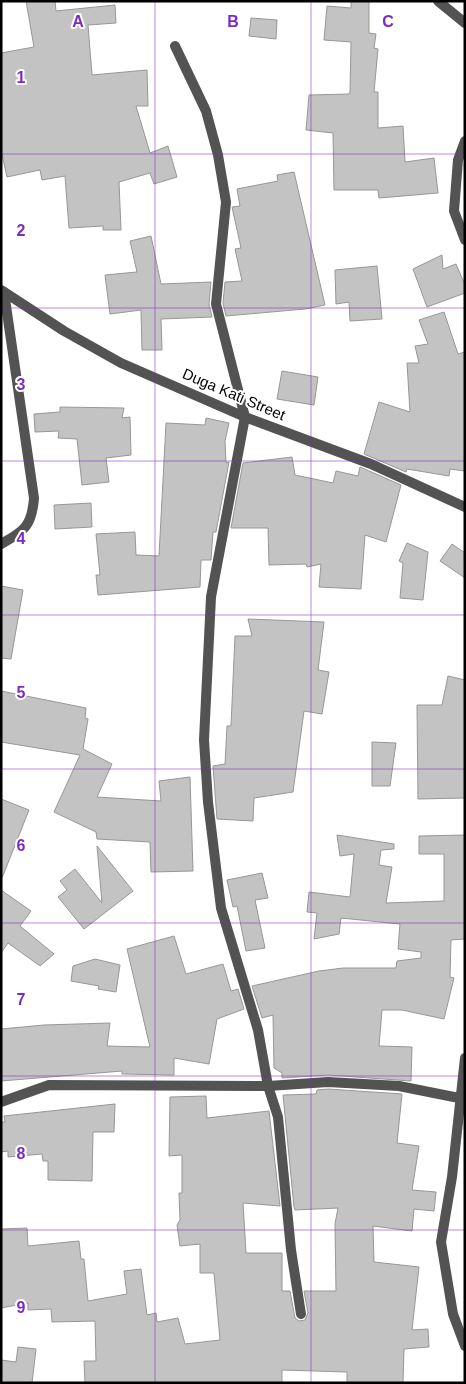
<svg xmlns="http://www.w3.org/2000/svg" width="466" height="1384" font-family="Helvetica,sans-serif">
<rect width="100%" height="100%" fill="#fff"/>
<g fill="#c3c3c3" stroke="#979797">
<path d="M26,1H55L56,11L115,5L116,23L88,25L92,75L147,70L148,106H136L150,153L168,146L177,177L154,184L150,173L119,182L121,230H103V226L69,228L65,176L42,180L40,170L7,177L1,150V53L34,47Z"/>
<path d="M351,1H369V33L376,34L374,48L378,49L374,92H378V128L403,126L405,162L434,158L438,193L379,198L378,190H334L333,133L306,130L309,95L349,94L350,92L351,42L324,40L327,6L351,8Z"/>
<path d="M251,18L277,20L276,39L249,36Z"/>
<path d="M294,172L325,305L305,309L226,316L223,303L225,282L242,281L235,249L241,248L232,207L240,206L237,189L278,181L277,175Z"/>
<path d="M151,236L161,284L211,282L209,304L212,317L161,319L162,350H142L141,310L110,314L105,275L137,272L130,241Z"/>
<path d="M442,255L443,269L456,264L465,285V293L427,307L413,269Z"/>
<path d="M377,266L382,319L350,321L349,302L336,304L335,270Z"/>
<path d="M444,312L458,354L465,352V471L450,469L449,476L407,469L406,472L364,454L379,402L410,412L407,363H419L415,346L428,344L419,320Z"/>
<path d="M282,371L318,377L314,405L277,399Z"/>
<path d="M60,407L124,408L122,418L130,417L131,455L106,458L109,482L82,485L77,439L58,438L59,431L35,432L34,414L60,412Z"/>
<path d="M206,418L229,423L225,441L226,463L229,462L216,532H213L211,560H201L200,587L98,595L96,575H100L96,534L135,532L136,555L159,556L166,423L205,425Z"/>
<path d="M292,457L295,475L333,483L336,471L358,476L360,467L401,485L386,542L365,535L361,589L319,587L321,564L307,567L306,564L269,565L268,528H231L243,463Z"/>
<path d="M91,503L92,527L55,529L54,505Z"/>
<path d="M407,543L428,552L423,600L400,598L403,563L399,561Z"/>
<path d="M452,544L465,553V578L440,561Z"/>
<path d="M1,586L23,590L11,659L1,658Z"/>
<path d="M248,619L324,622L318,670L329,672L322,714L304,711L293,792L254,798L253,821L217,819L213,766L225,764L227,726H231L235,636H252Z"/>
<path d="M448,676L465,680V798L418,799L417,705H442Z"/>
<path d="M1,691L86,708L85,718L88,719L83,749L112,764L97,797L161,801L159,781L190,777L193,871L151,872L150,842L97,839L96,832L54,812L80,755L1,742Z"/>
<path d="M372,742L396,743L390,786H372Z"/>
<path d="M1,799L29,810L2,878H1Z"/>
<path d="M337,835L394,844V849L381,850L379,865L392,867L386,903L444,901V854H419V836L465,835V939L451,940L450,977L454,978L444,1019L402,1010H382L379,1046L412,1047L411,1081L328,1075L282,1078V1073L274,1068L273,1015L262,1018L252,986L319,971L343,968H396L397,961L421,958V952L398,949L400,924L341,918L339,934L314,939L317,913L307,912L309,892L350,897L354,854L340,856Z"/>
<path d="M97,846L133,891L84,929L58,897L67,890L60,881L75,869L102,903Z"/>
<path d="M262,873L268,898L255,900L265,948L246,951L237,906L233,907L227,880Z"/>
<path d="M1,890L31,911L20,926L54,954L40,966L8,943L1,953Z"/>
<path d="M174,936L186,974L223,964L231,991L238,989L244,1009L217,1019L209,1064L174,1058V1075L122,1074V1071L1,1081V1029L44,1025L110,1023L107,1046L150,1047L127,949Z"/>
<path d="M95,959L120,965L116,992L98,989L99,986L71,981L73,966Z"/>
<path d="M328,1089L402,1094L397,1143L419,1146L412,1190L436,1192L434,1211L414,1209L412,1231L373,1226L374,1262L419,1267L412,1330L428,1329L429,1347L404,1349L403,1383H347V1372L282,1370V1383H85L84,1361H96L95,1321L52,1322L51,1309L28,1310V1303L1,1308V1229L27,1228L28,1246L79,1241L81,1259H84L88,1301L127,1294L124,1271L141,1269L147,1315L156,1313L157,1322L178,1318L185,1344L220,1340L214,1273H200V1244L180,1246L177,1225L180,1220L179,1193H182V1155L169,1156L170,1097L206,1096L207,1118L269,1111L280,1206L243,1203L246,1253H282V1291H290L295,1318L299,1321L305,1320L308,1313L304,1291H336L335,1224L338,1208L295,1210L294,1207L283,1095L316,1094L317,1090Z"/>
<path d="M115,1104L114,1132H93L92,1181L48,1180V1161H43L42,1154L8,1157V1151L1,1152V1122H5L4,1116Z"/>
<path d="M18,1347L36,1349L32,1383H1V1360L16,1362Z"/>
</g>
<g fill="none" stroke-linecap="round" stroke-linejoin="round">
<g stroke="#535353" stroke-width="10">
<path d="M438,1L465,23"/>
<path d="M175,46L206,111L218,155L226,202L216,304L245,417L211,597L204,740L208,802L221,908L258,1030L268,1086L278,1117L291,1250L301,1314"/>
<path d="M465,141L458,160L454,211L465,240"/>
<path d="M1,290L64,331L121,363L245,417L371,464L465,507"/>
<path d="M1,544C25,531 32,525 34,498L4,292"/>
<path d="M465,1058L452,1177L441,1242L453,1314L465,1346"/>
<path d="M1,1102L49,1085L268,1086L328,1082L399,1086L459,1098"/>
</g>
</g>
<path fill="none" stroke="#7b2cbf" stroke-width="1" stroke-opacity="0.55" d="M155,1V1383M311,1V1383M1,154H465M1,308H465M1,461H465M1,615H465M1,769H465M1,923H465M1,1076H465M1,1230H465"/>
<g text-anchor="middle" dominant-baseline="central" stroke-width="4" stroke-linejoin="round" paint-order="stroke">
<g font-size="15" fill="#000" stroke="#fff">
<text transform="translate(234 394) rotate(23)">Duga Kati Street</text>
</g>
</g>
<g font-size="16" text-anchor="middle" font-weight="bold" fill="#7b2cbf" stroke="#fff" stroke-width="4" stroke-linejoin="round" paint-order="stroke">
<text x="78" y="27">A</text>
<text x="233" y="27">B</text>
<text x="388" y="27">C</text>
<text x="21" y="83">1</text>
<text x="21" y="236">2</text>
<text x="21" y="390">3</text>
<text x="21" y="544">4</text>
<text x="21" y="698">5</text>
<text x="21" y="851">6</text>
<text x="21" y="1005">7</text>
<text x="21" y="1159">8</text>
<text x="21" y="1313">9</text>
</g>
<rect width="466" height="1384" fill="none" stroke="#000000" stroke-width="5"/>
</svg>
